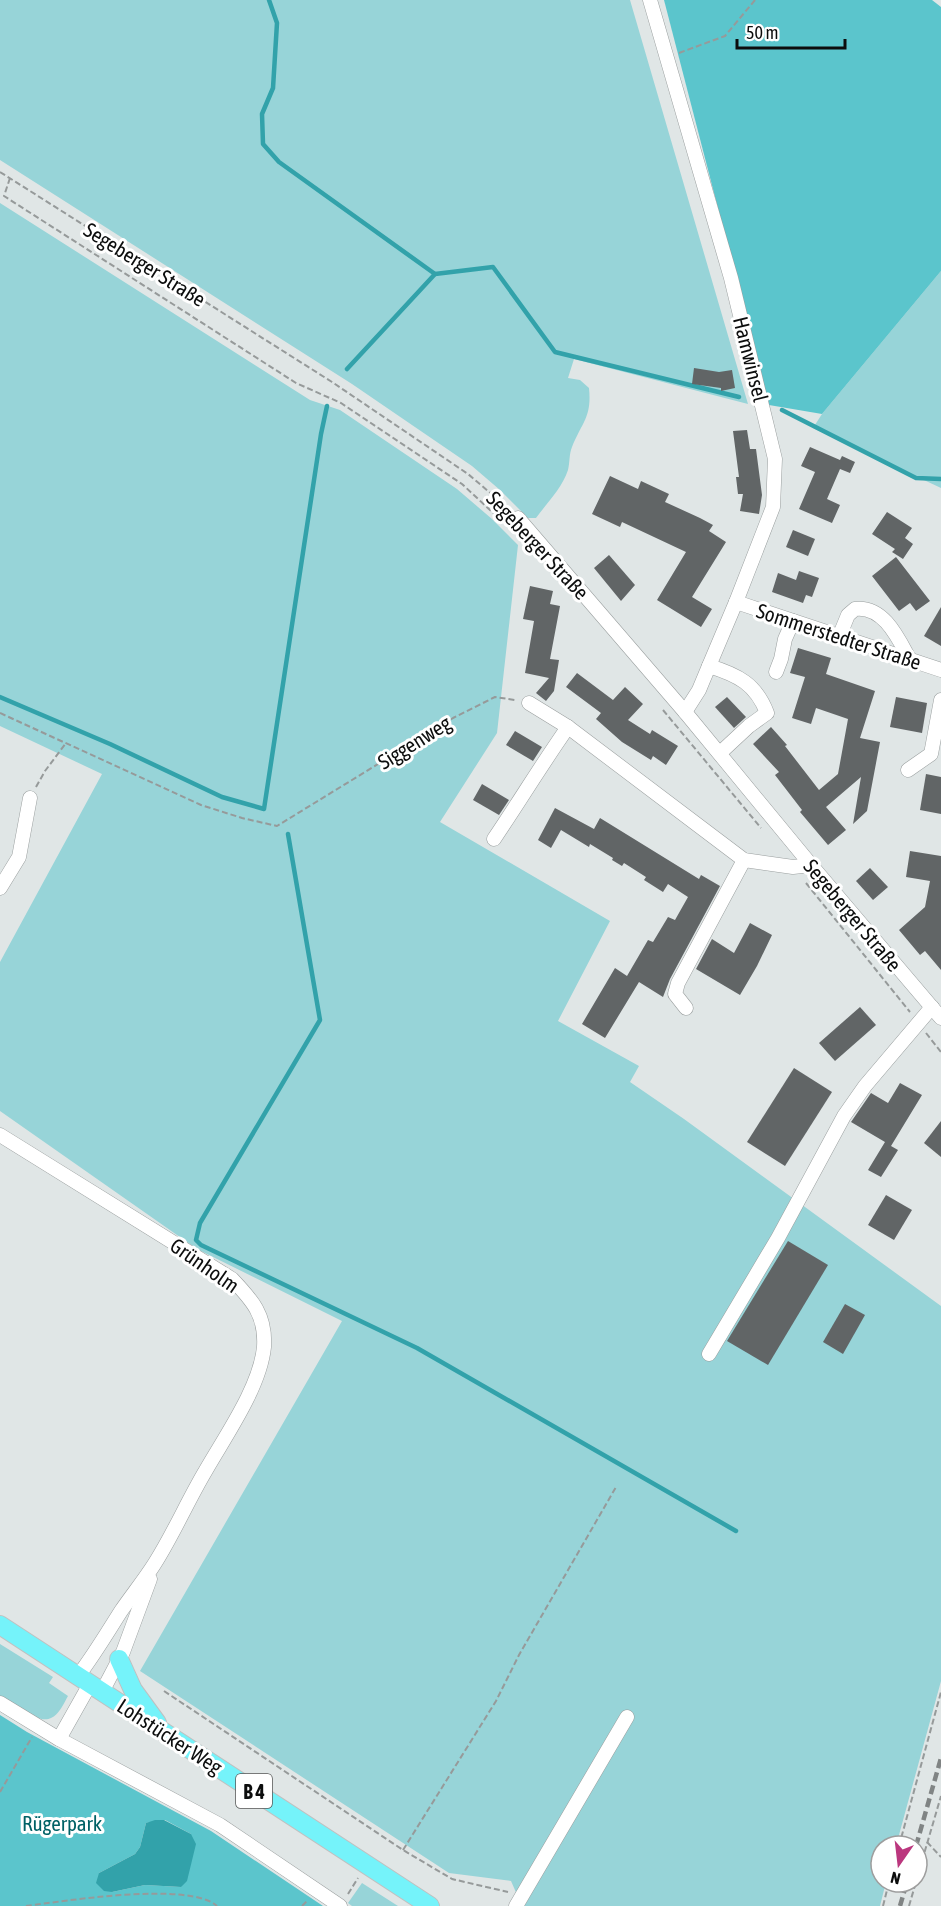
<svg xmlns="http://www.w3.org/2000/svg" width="941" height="1906" font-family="'Asap Condensed',sans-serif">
<rect width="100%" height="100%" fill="#e0e6e6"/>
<g fill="#97d4d8">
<path d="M0,0H630L748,404L574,359L568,378L580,380L589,388C592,417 582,422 572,447C569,454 570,462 568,470C562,488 547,503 536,518H528L500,490L472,466L352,384L0,160Z"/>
<path d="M0,203L310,400L340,410L457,489L492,519L518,545L497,733L440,822L610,921L558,1021L639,1066L630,1082L684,1119L941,1306V1681L896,1846H881V1882H886L880,1906H522L511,1881L449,1873L140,1671L342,1321L197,1249L0,1111V962L102,774L0,726Z"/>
<path d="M941,271V488L813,428L822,414Z"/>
<path d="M0,1644L53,1677L49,1683L68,1696C64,1703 59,1715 51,1718C39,1725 11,1703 0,1697Z"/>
<path d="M362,1883L398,1906H352L348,1903Z"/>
</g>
<g fill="#5bc5cc" fill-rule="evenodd">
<path d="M664,0H932L941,7V271L822,414L769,405Z"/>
<path d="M0,1715L27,1732L211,1831L323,1906H0ZM165,1820L191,1834L181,1887L145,1885L112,1892L99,1873L135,1854L140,1847L146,1823Z"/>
</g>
<path fill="#32a2aa" d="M155,1820H164L191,1834L196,1844L187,1881L181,1887L145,1885L112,1892L104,1891L96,1883L99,1873L135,1854L140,1847L146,1823Z"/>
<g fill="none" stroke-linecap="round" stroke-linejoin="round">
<g stroke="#32a2aa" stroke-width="4.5">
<path d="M269,0L277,23L273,88L262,114L263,144L279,162L435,274"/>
<path d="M347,369L435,274L493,267L555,352L739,397"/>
<path d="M782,410L916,478L941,479"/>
<path d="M0,697L110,744L222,797L264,809L321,434L327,406"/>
<path d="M288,834L320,1020L200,1223L196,1240L201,1245L417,1348L736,1531"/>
</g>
</g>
<g fill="#616566">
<path d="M694,368L719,372L732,370L735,388L721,391V388L692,384Z"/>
<path d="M747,430L750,449H756L762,495L759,514L740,511L743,494H738L736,477H739L733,431Z"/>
<path d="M810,447L840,460L842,456L855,462L850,473L840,469L827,499L840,505L832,523L799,509L815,472L801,466Z"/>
<path d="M610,476L638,489L641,481L669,494L665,502L700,518L713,525L709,531L726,542L692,597L712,609L701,627L657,600L686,552L622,522L620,527L592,514Z"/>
<path d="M887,512L912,528L905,538L913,544L903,559L892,552L895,549L872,534Z"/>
<path d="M793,530L815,539L808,556L786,547Z"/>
<path d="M609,555L635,585L621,601L594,568Z"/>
<path d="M896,557L930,601L916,611L910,603L899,611L872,576Z"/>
<path d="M799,571L819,578L812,597L806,595L803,603L772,592L778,573L796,580Z"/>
<path d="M530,586L553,591L550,604L560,606L550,659L559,660L554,691L546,701L536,693L549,678L525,673L534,621L523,619Z"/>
<path d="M941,607V646L924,636Z"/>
<path d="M798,648L831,658L826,674L875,691L860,738L880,742L867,811L853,824L861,777L826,807L846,830L828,845L800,812L802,810L775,775L779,772L753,744L771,727L787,745L785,746L819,790L838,774L848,719L816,708L811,724L792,718L805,677L790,673Z"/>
<path d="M577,673L613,700L625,687L643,704L628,720L650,734L652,730L678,746L666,765L653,756L651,760L622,742L596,719L601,713L566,687Z"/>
<path d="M727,697L746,717L734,728L715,707Z"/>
<path d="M896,697L927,703L922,733L890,727Z"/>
<path d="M515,731L542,747L533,761L506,745Z"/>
<path d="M926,774L941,777V814L920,810Z"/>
<path d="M482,784L509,800L499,815L473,800Z"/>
<path d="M555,808L594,829L600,818L699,879L701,875L720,886L670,979L663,997L639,982L605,1038L582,1024L615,968L627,976L648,940L653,942L668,917L675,920L688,897L668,884L663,892L644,880L646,877L624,863L622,866L612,860L613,858L590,844L589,847L561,830L551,848L538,840Z"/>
<path d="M910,851L941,856V970L925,951L920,955L899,930L925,907L930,881L906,877Z"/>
<path d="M870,868L888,887L873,900L856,881Z"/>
<path d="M750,923L772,935L757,966L740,995L696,969L712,939L734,953Z"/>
<path d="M860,1007L876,1025L835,1061L819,1043Z"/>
<path d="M794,1068L832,1092L785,1166L747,1142Z"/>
<path d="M900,1083L922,1095L891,1146L898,1150L881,1177L868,1170L885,1142L851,1122L871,1093L888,1103Z"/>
<path d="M941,1121V1157L924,1143Z"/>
<path d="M886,1195L912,1210L894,1240L868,1225Z"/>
<path d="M788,1241L828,1265L768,1365L727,1341Z"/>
<path d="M845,1304L865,1315L843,1354L823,1342Z"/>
</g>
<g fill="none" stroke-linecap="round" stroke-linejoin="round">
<g stroke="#9a9f9f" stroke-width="15">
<g id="minor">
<path d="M650,0L731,278L775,459L773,507L736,602L709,666L699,690L685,712"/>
<path d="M518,518L685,712L811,865L941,1018"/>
<path d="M736,602L941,670"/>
<path d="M839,637L848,615L855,609C884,605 899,640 910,660"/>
<path d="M709,666C738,675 756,684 767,713L749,726L720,753"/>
<path d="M776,672L781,659L785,639L793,621"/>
<path d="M529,703L568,727L744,860L793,867L811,865"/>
<path d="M908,770L931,754L941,700"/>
<path d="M494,839C519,802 542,764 568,727"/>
<path d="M0,888L19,857L30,798"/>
<path d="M686,1008L675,994L678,983L744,860"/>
<path d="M0,1135L232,1279C252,1300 266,1315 264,1347C260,1387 226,1435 206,1470C188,1500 174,1533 155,1563C145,1579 132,1595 121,1611C107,1633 94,1655 78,1676"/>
<path d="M709,1354L778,1238L844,1116L865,1086L932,1007"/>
<path d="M102,1692L123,1652L150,1579"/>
<path d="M0,1703L59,1739L220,1825L340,1906"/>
<path d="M59,1739L90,1684"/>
<path d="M516,1906L627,1717"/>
</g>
</g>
<g stroke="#c0c0c0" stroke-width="20">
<g id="major">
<path d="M0,1625L430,1906"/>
<path d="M119,1659L133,1690L157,1723"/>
</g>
</g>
<g stroke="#969a9a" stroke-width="2" stroke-dasharray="6 3" stroke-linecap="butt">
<path d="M679,53L725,36L755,0"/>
<path d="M0,172L332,382L468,474L508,508"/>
<path d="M10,178L4,196L296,383L341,403L462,484L504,523"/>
<path d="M663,710L761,828"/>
<path d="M0,713L201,805L242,818L277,826L453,718L495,697L515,700"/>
<path d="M36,787L45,771L66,743"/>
<path d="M806,883L910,1012"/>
<path d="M926,1033L941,1052"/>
<path d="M164,1691L403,1850L452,1879L508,1892"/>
<path d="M0,1792L32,1737"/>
<path d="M927,1842L941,1857"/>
<path d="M899,1846L941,1692"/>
<path d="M403,1850L496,1701L519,1655L616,1487"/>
<path d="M917,1878L941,1796"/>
<path d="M348,1894L358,1878"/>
<path d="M26,1906C65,1901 189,1881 217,1906"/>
<path d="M302,1906L307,1901"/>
<path d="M883,1906L889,1882"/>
<path d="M909,1906L916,1882"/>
</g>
<use href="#minor" stroke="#fff" stroke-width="14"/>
<use href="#major" stroke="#75f3fa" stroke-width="18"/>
<g stroke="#808484" stroke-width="4.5" stroke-dasharray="9 4.5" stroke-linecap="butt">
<path d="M916,1846L941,1758"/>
<path d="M900,1906L907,1882"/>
</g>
</g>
<g text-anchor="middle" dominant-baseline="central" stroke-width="6" stroke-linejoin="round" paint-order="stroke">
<rect fill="#fff" stroke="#555656" stroke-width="1.5" x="236" y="1774" width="36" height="34" rx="4.5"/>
<g font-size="20" font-weight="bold" fill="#0c0d0d">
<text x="254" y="1791">B 4</text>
</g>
<g font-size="21" fill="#0c0d0d" stroke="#fff">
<text transform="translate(145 264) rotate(32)">Segeberger Straße</text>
<text transform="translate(751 359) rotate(76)">Hamwinsel</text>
<text transform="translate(538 545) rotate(47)">Segeberger Straße</text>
<text transform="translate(839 636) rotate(18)">Sommerstedter Straße</text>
<text transform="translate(414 742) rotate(-32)">Siggenweg</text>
<text transform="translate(853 915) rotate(50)">Segeberger Straße</text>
<text transform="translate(205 1265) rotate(35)">Grünholm</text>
<text transform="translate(170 1736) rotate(33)">Lohstücker Weg</text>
</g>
<g font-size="21" fill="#006166" stroke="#fff">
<text x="62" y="1823">Rügerpark</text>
</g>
</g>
<g transform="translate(899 1864) rotate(194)"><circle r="28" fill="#ffffff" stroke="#9e9e9e" stroke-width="1.5"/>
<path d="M0-4.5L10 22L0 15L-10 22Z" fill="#bb377e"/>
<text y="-9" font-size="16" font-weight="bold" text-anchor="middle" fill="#0c0d0d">N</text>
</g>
<path d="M737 39v9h108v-9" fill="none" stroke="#0c0d0d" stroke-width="3"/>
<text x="746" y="39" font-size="18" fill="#0c0d0d" stroke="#ffffff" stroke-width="4.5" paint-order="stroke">50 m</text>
</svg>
